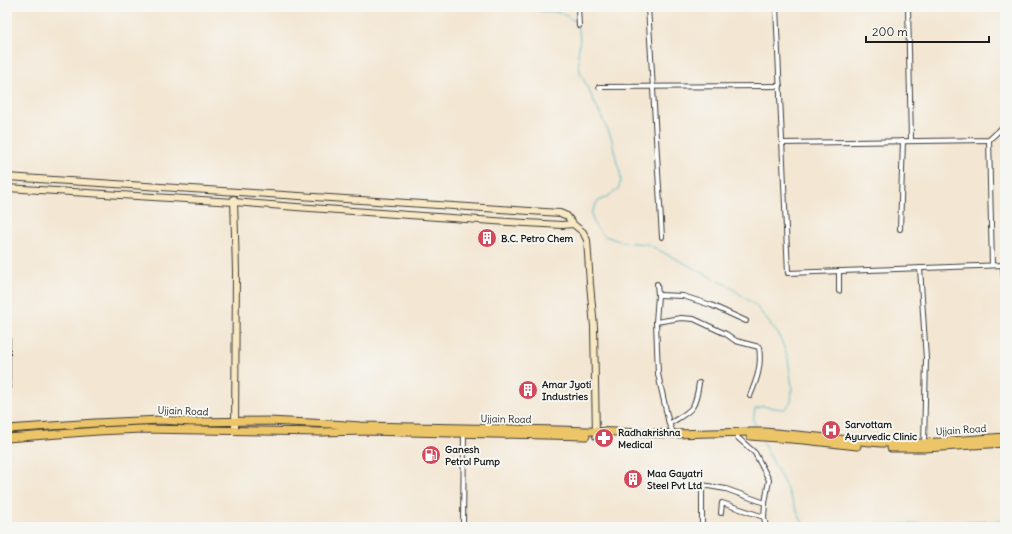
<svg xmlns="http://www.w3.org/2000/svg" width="1012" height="534" font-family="Delius,sans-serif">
<rect width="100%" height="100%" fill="#f6f6f2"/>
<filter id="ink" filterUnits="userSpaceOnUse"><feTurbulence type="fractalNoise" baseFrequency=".025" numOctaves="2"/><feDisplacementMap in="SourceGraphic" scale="8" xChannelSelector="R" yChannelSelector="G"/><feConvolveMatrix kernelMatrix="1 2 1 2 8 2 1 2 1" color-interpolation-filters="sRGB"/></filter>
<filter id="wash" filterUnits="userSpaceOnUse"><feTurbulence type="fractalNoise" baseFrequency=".012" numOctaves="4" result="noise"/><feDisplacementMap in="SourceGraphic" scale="16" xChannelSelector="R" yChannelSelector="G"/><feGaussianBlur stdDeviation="0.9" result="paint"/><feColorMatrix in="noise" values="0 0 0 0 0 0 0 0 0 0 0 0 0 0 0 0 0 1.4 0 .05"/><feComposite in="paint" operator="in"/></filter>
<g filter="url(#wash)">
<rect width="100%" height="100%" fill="#f3e6d2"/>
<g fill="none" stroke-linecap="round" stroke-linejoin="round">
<g stroke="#43b1bf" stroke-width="1">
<path d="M536,7L540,11L557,12L567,16L576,22L580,37L578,55L580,72L611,137L617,163L620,172L621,181L618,189L607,197L597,202L591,214L595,226L605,236L622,242L647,244L676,259L729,286L756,306L779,335L788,358L792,388L791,402L785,409L774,408L762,406L755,409L753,420L757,428"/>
<path d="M762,441L785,485L804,526L812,527L1005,521"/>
</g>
</g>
</g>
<g filter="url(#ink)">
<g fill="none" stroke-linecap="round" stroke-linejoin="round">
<g stroke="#3c3a37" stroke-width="6">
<g id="street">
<path d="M578,7L579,26"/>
<path d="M648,7L662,237"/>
<path d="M776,7L788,273L1005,265"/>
<path d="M908,7L911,141"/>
<path d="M599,87L780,86"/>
<path d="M989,140L992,265"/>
<path d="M782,143L989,140L1005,125"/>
<path d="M900,229L903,141"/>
<path d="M1003,265L1005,293"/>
<path d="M920,268L926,359L924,444"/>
<path d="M839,271V291"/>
<path d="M657,284L658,295L656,322L658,374L669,424L674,434"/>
<path d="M658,295L683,296L711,305L746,321"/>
<path d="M656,322L681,318L694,319L726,334L736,341L759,347C762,366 757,379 750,396"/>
<path d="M669,424C691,410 695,412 699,383"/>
<path d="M765,503L764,517L766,527"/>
<path d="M721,513L722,503L764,517"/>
<path d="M463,527L464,431"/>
<path d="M702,527V485L726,489L765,503L769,480L755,453L737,437"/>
</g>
</g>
<g stroke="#3c3a37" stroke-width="8">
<g id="secondary">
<path d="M7,177L84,182L560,213L567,216L573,224L583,232L587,240L590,284L594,327L596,436"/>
<path d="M7,188L234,202L296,207L508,222L562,225L573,224"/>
<path d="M234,199L236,271L235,430"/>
<path d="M7,304V429"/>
</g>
</g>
<g stroke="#3c3a37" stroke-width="9">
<g id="primary">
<path d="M7,429L95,423L161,420L192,422L268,421L331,424L361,426L559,430L674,434L750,432H765L881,443H924L1005,437"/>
<path d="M750,436L804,440L857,446"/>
<path d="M7,438L98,431L142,429L320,432L366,431L586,436"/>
<path d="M891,448H925L1005,443"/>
</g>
</g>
<use href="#street" stroke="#fff" stroke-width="4"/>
<use href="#secondary" stroke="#f8e8c3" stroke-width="6"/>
<use href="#primary" stroke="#edc569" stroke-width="7"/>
</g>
</g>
<defs>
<g id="building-disc" transform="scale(1)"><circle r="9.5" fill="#d1495b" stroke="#f6f6f2"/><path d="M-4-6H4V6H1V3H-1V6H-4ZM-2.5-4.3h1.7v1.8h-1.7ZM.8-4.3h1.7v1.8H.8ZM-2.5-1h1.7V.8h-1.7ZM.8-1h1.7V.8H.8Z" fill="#fff"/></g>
<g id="hospital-disc" transform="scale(1)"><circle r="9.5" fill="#d1495b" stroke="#f6f6f2"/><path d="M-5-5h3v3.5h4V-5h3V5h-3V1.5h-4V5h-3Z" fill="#fff"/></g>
<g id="pharmacy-disc" transform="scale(1)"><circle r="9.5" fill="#d1495b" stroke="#f6f6f2"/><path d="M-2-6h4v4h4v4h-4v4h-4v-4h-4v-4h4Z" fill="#fff"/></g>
<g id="fuel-disc" transform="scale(1)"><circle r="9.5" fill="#d1495b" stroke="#f6f6f2"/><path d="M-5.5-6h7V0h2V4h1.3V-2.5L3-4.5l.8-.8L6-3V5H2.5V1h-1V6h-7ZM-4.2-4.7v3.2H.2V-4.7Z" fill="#fff"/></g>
</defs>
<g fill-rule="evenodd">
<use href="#building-disc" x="487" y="238"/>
<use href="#building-disc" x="528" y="390"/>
<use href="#hospital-disc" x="831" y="430"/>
<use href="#pharmacy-disc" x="604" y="438"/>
<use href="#fuel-disc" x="431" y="455"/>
<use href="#building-disc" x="633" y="479"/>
</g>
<g text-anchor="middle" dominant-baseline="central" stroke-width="4" stroke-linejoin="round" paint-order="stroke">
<g font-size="10" font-weight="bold" fill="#1c1c1c" stroke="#f6f6f2" text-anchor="start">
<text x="501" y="238">B.C. Petro Chem</text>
<text x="542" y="384">Amar Jyoti<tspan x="542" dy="12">Industries</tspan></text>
<text x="845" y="424">Sarvottam<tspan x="845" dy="12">Ayurvedic Clinic</tspan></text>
<text x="618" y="432">Radhakrishna<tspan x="618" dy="12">Medical</tspan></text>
<text x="445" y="449">Ganesh<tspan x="445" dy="12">Petrol Pump</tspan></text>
<text x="647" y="473">Maa Gayatri<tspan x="647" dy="12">Steel Pvt Ltd</tspan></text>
</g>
<g font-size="10" fill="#1c1c1c" stroke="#f6f6f2">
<text transform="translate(183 411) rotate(2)">Ujjain Road</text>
<text transform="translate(506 419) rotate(1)">Ujjain Road</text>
<text transform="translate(961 430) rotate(-4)">Ujjain Road</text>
</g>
</g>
<rect width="1012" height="534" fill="none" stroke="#f6f6f2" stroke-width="24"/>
<path d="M866 36v6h123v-6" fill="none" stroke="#1c1c1c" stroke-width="2"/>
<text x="872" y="36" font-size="12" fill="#1c1c1c" stroke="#f6f6f2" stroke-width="3" paint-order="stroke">200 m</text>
</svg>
